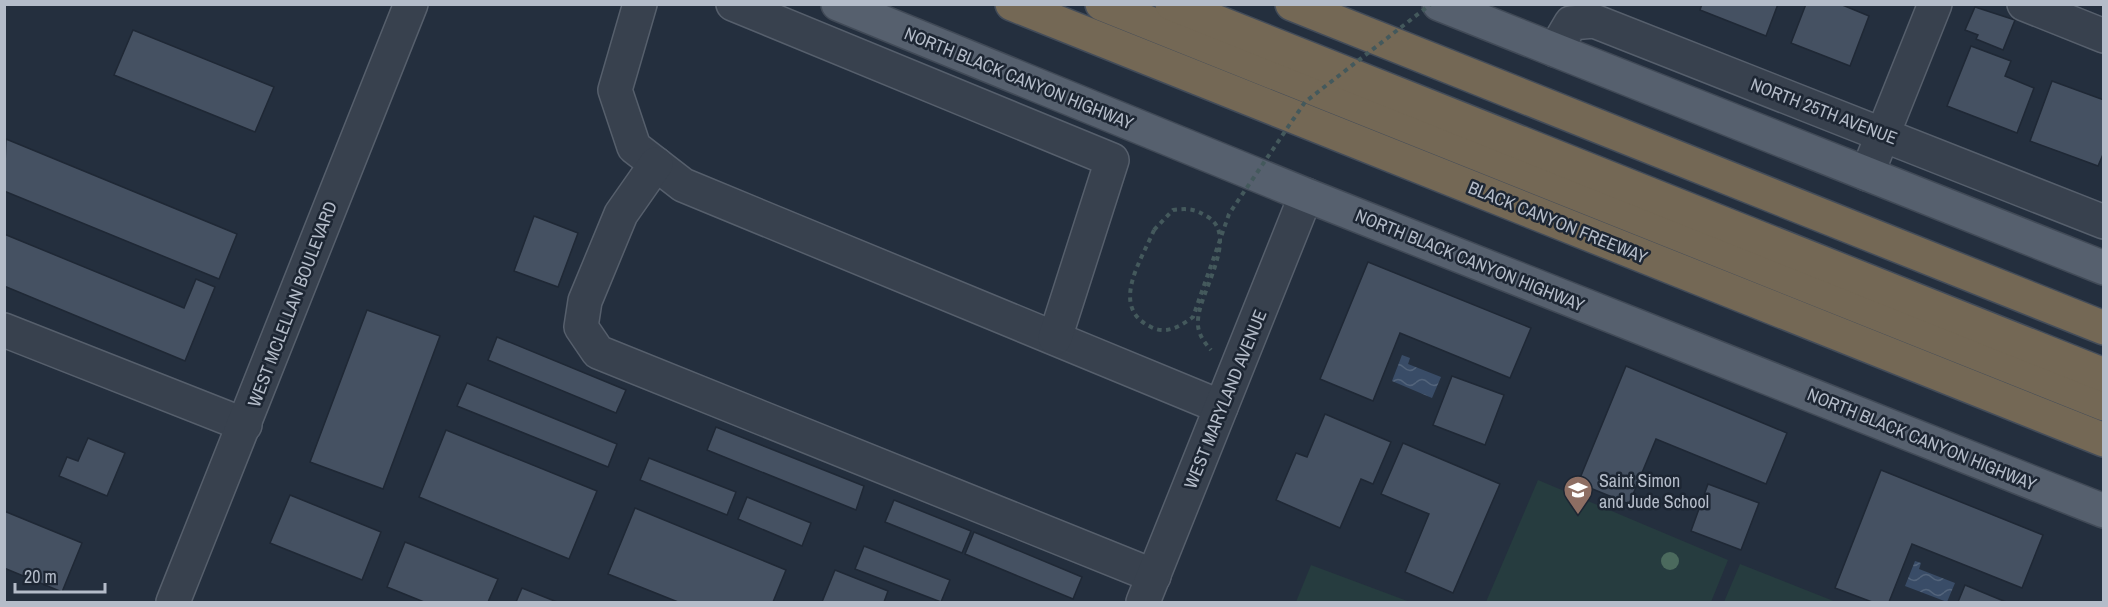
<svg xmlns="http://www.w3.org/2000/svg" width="2108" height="607" font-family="'Archivo Narrow',sans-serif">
<defs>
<pattern id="water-waves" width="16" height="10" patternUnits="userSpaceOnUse" patternTransform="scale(1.5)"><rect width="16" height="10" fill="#394c67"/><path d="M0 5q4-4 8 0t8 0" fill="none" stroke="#53647b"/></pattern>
</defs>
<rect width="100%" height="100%" fill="#242f3e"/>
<g fill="#263c3f">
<path d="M1538,480L1728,560L1711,602H1486Z"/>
<path d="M1740,564L1836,602H1724Z"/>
<path d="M1311,565L1410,602H1296Z"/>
</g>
<g fill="url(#water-waves)">
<path d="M1402,355L1410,358L1408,364L1441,377L1432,398L1392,381Z"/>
<path d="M1915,561L1921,563L1919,569L1955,583L1947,602L1905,586Z"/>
</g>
<g fill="#455162" stroke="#1f2835" stroke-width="1.5">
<path d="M1702,4H1778L1766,36L1700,10Z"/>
<path d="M1806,4H1840L1869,16L1850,66L1791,43Z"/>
<path d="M1975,7L2015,20L2003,50L1976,39L1978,35L1965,30Z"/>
<path d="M133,30L274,87L255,132L114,75Z"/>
<path d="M1971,46L2011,61L2005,76L2034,88L2017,133L1947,106Z"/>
<path d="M2052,81L2104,100V152L2098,166L2030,141Z"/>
<path d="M6,139L237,234L219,279L4,191Z"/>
<path d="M534,216L578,233L558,287L514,271Z"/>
<path d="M4,234L184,308L196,279L215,287L185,361L4,286Z"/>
<path d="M1368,262L1531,328L1510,378L1400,333L1373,401L1320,379Z"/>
<path d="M367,310L440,336L383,489L310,462Z"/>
<path d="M497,337L626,390L616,413L488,360Z"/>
<path d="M1626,366L1787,433L1766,484L1656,439L1629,504L1578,483Z"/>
<path d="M1452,376L1504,395L1485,445L1433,425Z"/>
<path d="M467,383L617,444L608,467L457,406Z"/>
<path d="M1325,414L1391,442L1373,484L1361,479L1340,528L1276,500L1296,453L1307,457Z"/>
<path d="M716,427L864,486L856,510L707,450Z"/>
<path d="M446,430L597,491L569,559L419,497Z"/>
<path d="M88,438L125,453L107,496L59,476L67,457L78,461Z"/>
<path d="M1403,443L1500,484L1453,593L1405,572L1429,514L1381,494Z"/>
<path d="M649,458L736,492L727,515L640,480Z"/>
<path d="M1881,470L2043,535L2022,588L1912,544L1889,602H1872L1835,588Z"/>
<path d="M1708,484L1759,503L1741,550L1691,531Z"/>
<path d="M290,495L381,532L362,580L270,543Z"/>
<path d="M747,497L811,523L802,546L738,519Z"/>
<path d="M894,500L971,531L962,553L885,522Z"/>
<path d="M635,508L786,570L773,602H678L608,574Z"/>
<path d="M4,511L82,543L62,592L4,568Z"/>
<path d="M974,532L1082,577L1073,599L965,554Z"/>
<path d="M405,542L498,579L488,602H424L387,587Z"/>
<path d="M864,546L950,580L941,602L855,569Z"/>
<path d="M835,570L888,591L884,602H822Z"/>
<path d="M1965,585L2006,602H1958Z"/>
<path d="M522,588L557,602H516Z"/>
</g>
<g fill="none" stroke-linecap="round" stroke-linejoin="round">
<g stroke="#565f6c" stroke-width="36">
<g id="minor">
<path d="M640,4L615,90L634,147L683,185L1221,407"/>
<path d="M733,4L1112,160L1055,338"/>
<path d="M2024,4L2104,36"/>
<path d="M1555,50L1571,23L1594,21L2104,222"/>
<path d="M656,164L621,214L585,301L581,327L598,352L1154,576"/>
<path d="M1867,174L1935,4"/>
<path d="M4,330L245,425"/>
<path d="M173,602L411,4"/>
<path d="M1143,602L1306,195"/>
</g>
</g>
<g stroke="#414a57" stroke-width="36">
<g id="major">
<path d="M838,4L1306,195L2104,511"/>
<path d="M1439,4L2104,268"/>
</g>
</g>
<g stroke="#434c59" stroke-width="36">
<g id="highway">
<path d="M1012,4L2104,440"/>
<path d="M1102,4L2104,404"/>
<path d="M1172,4L2104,375"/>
<path d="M1292,4L2104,328"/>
</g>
</g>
<path stroke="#44595c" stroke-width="4" stroke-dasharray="4.5 4.5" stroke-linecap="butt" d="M1154,230L1173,210C1189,208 1195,209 1208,217C1240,237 1198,294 1198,321C1197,333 1204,342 1211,350"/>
<use href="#minor" stroke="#38414e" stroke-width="33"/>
<use href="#major" stroke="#56606e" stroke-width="33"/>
<use href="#highway" stroke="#746855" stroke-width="33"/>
<path stroke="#44595c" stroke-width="4" stroke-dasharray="4.5 4.5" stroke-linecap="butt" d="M1154,230C1141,261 1109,307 1151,327C1166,335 1181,326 1193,317L1229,214L1305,102L1431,4"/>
</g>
<circle fill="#4b6a5d" cx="1670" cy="561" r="9"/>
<defs>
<g id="school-pin" transform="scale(1.5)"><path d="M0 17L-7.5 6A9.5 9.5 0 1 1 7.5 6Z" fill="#8d6e63" stroke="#1d2633"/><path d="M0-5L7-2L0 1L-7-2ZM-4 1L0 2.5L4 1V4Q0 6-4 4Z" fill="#fff"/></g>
</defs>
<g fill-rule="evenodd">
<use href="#school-pin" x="1578" y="490"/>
</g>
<g text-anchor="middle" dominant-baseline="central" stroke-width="5" stroke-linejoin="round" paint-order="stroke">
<g font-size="18" fill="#b4bcc9" stroke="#1d2633">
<text transform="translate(1019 78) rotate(22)">NORTH BLACK CANYON HIGHWAY</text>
<text transform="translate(1824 111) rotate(21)">NORTH 25TH AVENUE</text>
<text transform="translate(1558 222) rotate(22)">BLACK CANYON FREEWAY</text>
<text transform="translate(1470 260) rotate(22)">NORTH BLACK CANYON HIGHWAY</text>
<text transform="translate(292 304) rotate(-69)">WEST MCLELLAN BOULEVARD</text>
<text transform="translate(1225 399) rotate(-68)">WEST MARYLAND AVENUE</text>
<text transform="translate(1922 439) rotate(22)">NORTH BLACK CANYON HIGHWAY</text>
</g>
<g font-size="18" fill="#b4bcc9" stroke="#1d2633" text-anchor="start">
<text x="1599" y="480">Saint Simon<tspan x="1599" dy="21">and Jude School</tspan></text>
</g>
</g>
<rect width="2108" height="607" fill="none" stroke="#b4bcc9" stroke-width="12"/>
<path d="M15 583v9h90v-9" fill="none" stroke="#b4bcc9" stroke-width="3"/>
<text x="24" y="583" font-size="18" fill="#b4bcc9" stroke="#1d2633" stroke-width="4.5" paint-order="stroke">20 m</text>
</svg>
